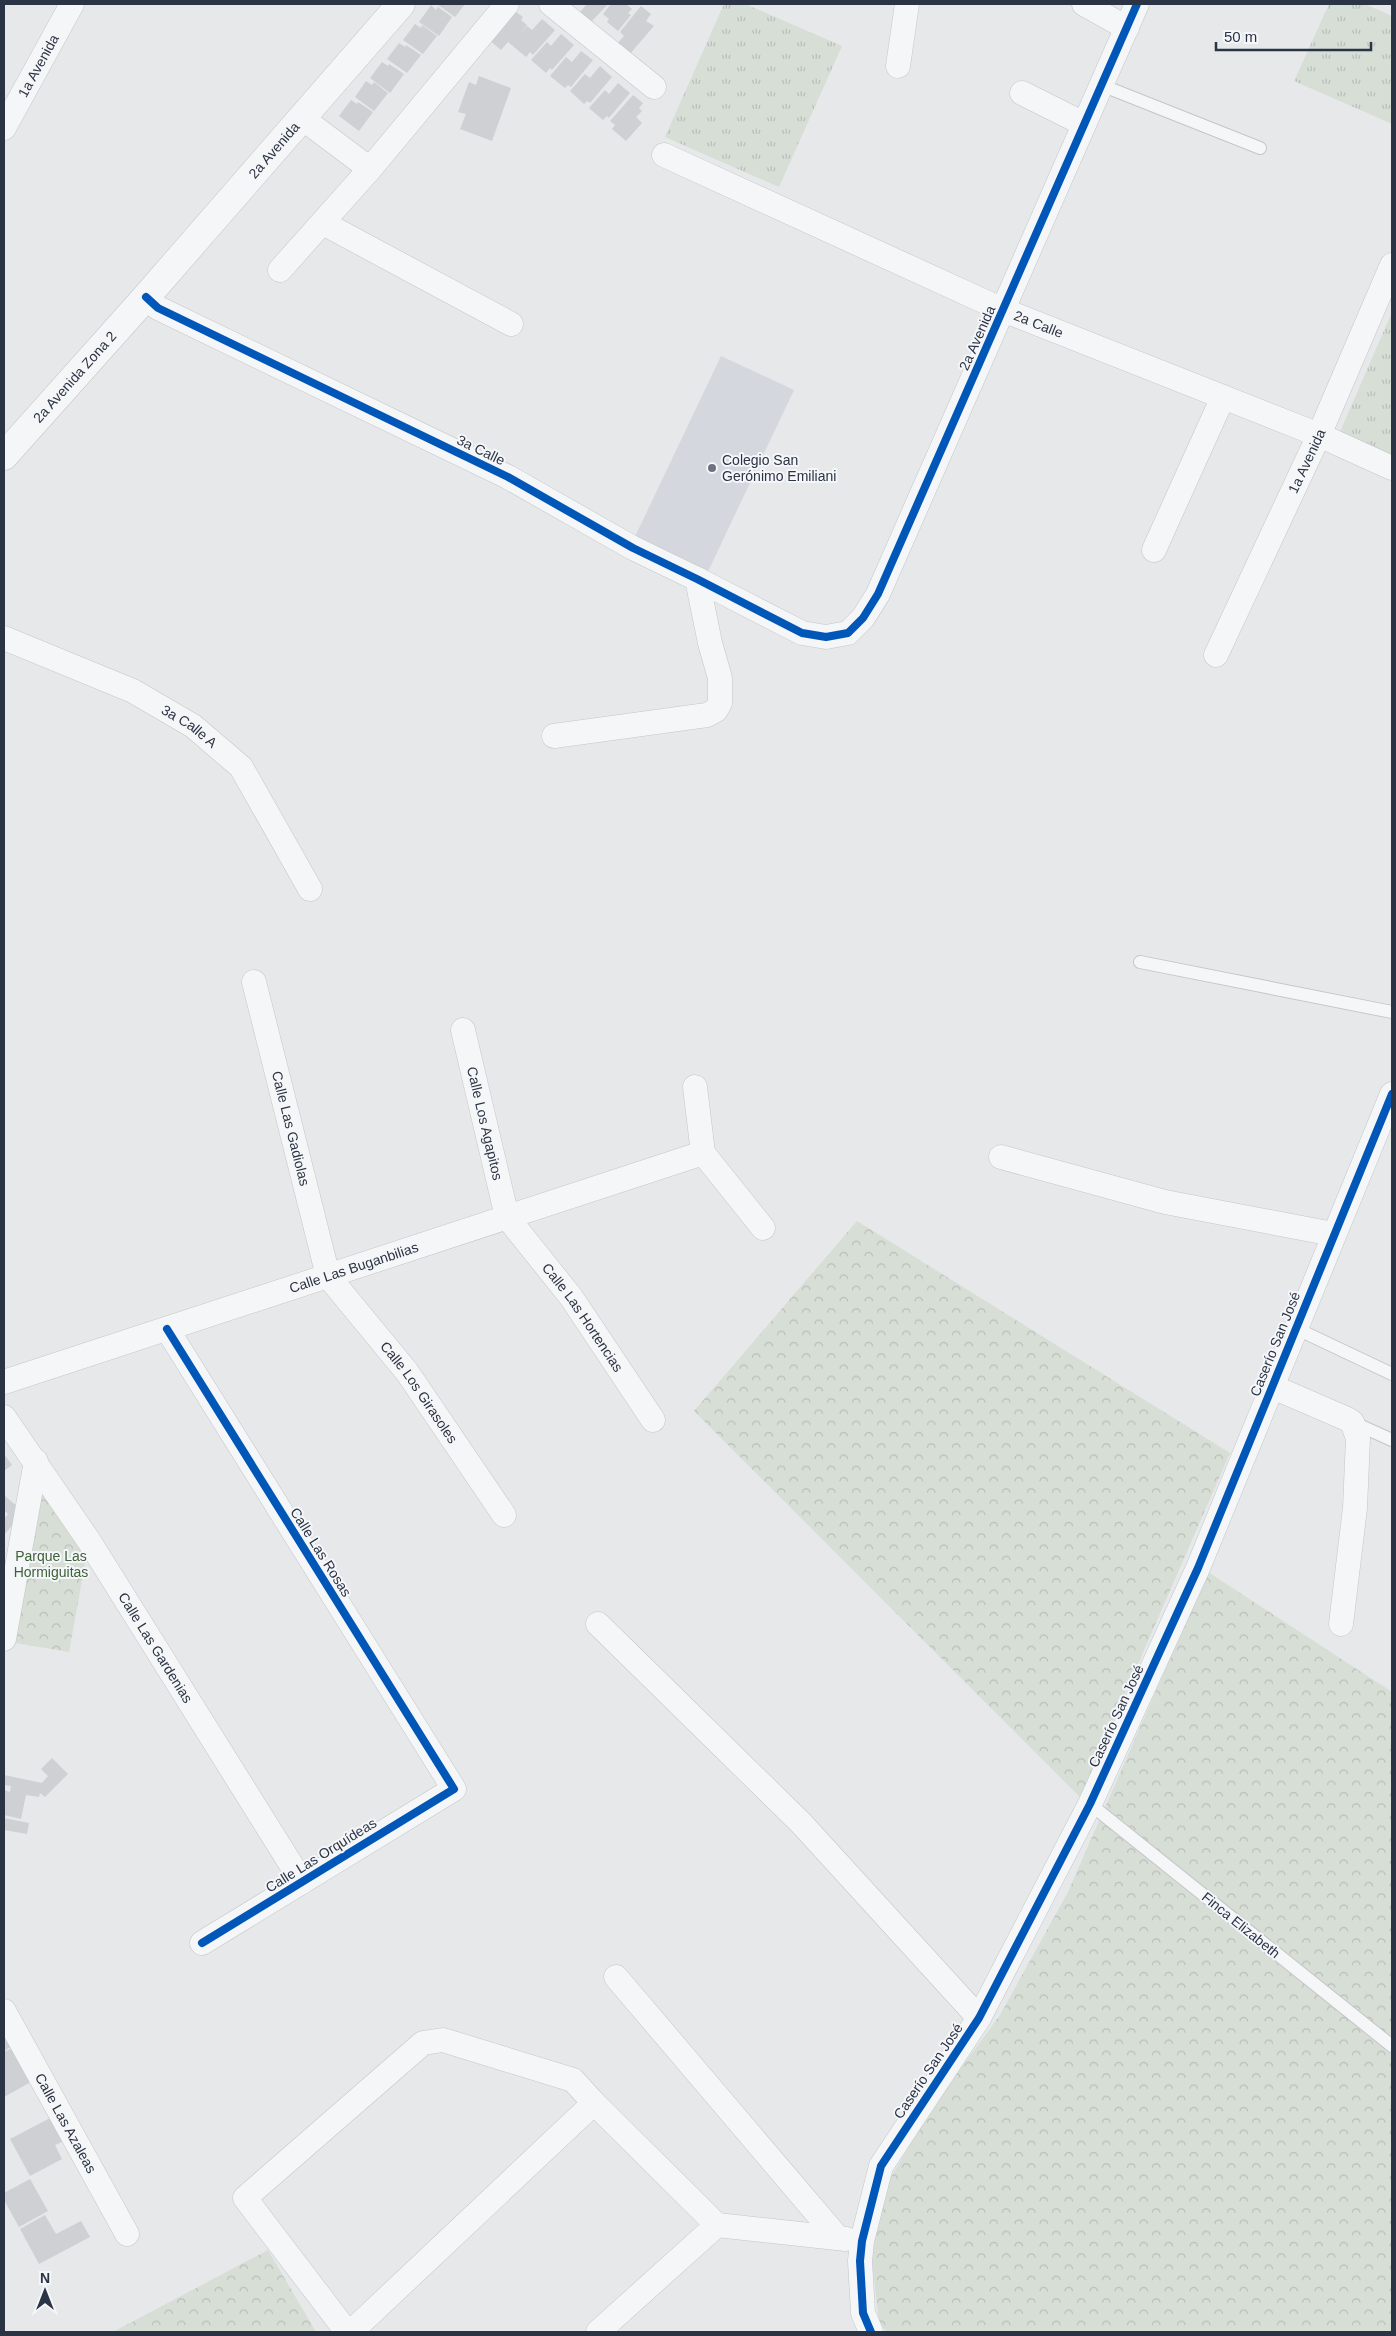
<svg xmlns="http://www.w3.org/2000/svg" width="1396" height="2336" font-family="Helvetica,sans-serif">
<defs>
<pattern id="grass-tufts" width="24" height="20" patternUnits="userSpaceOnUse" patternTransform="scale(1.25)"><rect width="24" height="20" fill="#d6ded6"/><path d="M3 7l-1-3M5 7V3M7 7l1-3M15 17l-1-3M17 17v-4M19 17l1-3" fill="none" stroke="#b8bfb9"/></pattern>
<pattern id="forest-crowns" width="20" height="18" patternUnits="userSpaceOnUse" patternTransform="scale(1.25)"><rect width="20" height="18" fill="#d6ded6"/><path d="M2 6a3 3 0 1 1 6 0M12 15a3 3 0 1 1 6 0" fill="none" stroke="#b8bfb9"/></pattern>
</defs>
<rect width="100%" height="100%" fill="#e6e8ea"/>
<path fill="#d4d7dd" d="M721,356L794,390L704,580L631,545Z"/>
<g fill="url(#grass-tufts)">
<path d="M724,4H745L842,46L779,187L665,137Z"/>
<path d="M1329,4H1365L1392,16V124L1294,81Z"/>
<path d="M1392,312V455L1340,432Z"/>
</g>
<g fill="url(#forest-crowns)">
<path d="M857,1221L1230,1453L1080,1797L694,1411Z"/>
<path d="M36,1461L89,1541L69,1652L4,1641Z"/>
<path d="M1208,1572L1392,1692V2332H887L879,2323L869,2234L891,2177L933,2106L1000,2015L1068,1892Z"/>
<path d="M268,2250L316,2332H113Z"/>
</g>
<g fill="#ced0d3">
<path d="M437,4H465L455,17Z"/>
<path d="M587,4H608L591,22L580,12Z"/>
<path d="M611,4H626L632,9L628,13L631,15L618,31L607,22L609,19L603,14Z"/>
<path d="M431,5L436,10L438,7L452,17L439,36L419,22Z"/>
<path d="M641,6L651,14L646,21L654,26L629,55L616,45L624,36L620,32Z"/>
<path d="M512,9L523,17L521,20L527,25L517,37L527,26L532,30L542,19L555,30L533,55L530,52L526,57L508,42L501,50L488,39Z"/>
<path d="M415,24L421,28L422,25L437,36L423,54L403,40Z"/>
<path d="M561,34L574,45L552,70L550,68L546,73L531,60L547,42L551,46Z"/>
<path d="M399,43L405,47L406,45L421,55L407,73L387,59Z"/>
<path d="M581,51L593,60L571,87L568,85L565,88L550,76L566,57L572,62Z"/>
<path d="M382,62L388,66L389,64L404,74L390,93L370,78Z"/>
<path d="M600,66L612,77L590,103L587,101L584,104L570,91L585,74L590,78Z"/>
<path d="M479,76L511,88L492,141L460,129L466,114L458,112L469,82L476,85Z"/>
<path d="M366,81L372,85L374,82L388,93L374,111L355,97Z"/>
<path d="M618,83L630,93L609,118L607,116L603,120L589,108L605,90L609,94Z"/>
<path d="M633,95L643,103L639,108L642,111L636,117L642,123L626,141L612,129L615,125L610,121Z"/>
<path d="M351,100L357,104L358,102L373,112L359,131L339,116Z"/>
<path d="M4,1454L12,1465L4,1471Z"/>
<path d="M4,1495L20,1509L13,1518L16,1521L4,1535V1519L8,1514L4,1510Z"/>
<path d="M52,1758L68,1774L45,1797L40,1793L39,1797L26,1795L21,1819L4,1815V1790L10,1792L11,1786L4,1785V1775L42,1783L48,1776L41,1769Z"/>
<path d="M4,1818L29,1823L27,1834L4,1830Z"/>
<path d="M4,2033L11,2047L4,2051Z"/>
<path d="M12,2048L31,2082L4,2097V2052Z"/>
<path d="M52,2117L64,2141L55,2145L62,2159L30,2176L10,2139Z"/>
<path d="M30,2179L48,2211L19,2227L4,2200V2193Z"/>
<path d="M45,2215L56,2234L81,2221L90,2237L39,2264L20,2229Z"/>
</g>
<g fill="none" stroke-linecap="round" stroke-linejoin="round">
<g stroke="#c4c6c8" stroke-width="14">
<g id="service">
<path d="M1101,85L1260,148"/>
<path d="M1140,962L1392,1012"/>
<path d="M1295,1328L1392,1374"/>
<path d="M1352,1422L1392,1440"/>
<path d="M1090,1804L1392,2046"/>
</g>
</g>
<g stroke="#c4c6c8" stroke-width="25">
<g id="minor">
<path d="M551,4L654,87"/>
<path d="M1084,4L1127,28"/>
<path d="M898,66L907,4"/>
<path d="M1022,93L1084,124"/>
<path d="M302,118L370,169"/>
<path id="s1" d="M4,128L72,4"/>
<path id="s2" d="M664,155L1003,310L1319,435L1392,468"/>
<path d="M323,223L511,324"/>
<path d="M280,270L370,169L507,4"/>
<path d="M146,297L158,308L508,477L633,548L697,579L802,633L826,637L848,633L863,618L878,594L1137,4"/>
<path d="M1154,550L1223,397"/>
<path id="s3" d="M4,638L133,691L193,726L241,767L310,889"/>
<path id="s4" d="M1216,655L1319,435L1392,265"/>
<path d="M554,736L707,715L716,710L720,703V678L710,643L697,579"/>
<path id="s5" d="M254,982L328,1276L407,1372L504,1515"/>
<path id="s6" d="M463,1030L507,1217L571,1297L653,1420"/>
<path d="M695,1087L703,1153"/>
<path d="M703,1153L763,1228"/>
<path d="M1001,1157L1165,1202L1333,1234"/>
<path d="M167,1329L454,1789L202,1943"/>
<path id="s7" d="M4,1382L703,1153"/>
<path d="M1271,1386L1347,1419L1352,1422L1358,1438L1355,1508L1341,1624"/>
<path id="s8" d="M4,1417L89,1541L302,1882"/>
<path d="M598,1624L801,1823L979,2018"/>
<path d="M4,1639L36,1461"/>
<path d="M616,1977L838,2238"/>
<path id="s9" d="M4,2011L127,2234"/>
<path d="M717,2225L846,2239"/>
<path d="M347,2332L245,2198L423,2043L443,2040L573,2080L594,2103"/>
<path d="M351,2332L594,2103L717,2225L598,2332"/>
<path d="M871,2332L863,2313L860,2261L862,2241L881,2166L979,2018L1090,1804L1198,1568L1392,1094"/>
</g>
</g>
<g stroke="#c4c6c8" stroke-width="29">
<g id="tertiary">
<path id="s10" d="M4,456L146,297L401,4"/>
</g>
</g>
<use href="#service" stroke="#f5f6f7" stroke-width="12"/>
<use href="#minor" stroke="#f5f6f7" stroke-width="24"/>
<use href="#tertiary" stroke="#f5f6f7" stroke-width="28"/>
<g stroke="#f4f6f9" stroke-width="11">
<g id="cycleway">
<path d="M146,297L158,308L508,477L633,548L697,579L802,633L826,637L848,633L863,618L878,594L1137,4"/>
<path d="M167,1329L454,1789L202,1943"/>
<path d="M871,2332L863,2313L860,2261L862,2241L881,2166L979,2018L1090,1804L1198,1568L1392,1094"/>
</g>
</g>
<use href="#cycleway" stroke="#0057b8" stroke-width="8"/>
</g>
<circle fill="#6c737f" stroke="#f4f6f9" stroke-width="2" cx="712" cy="468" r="5"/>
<g text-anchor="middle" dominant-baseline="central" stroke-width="4" stroke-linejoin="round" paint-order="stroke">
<g font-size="14" fill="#2b3445" stroke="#f4f6f9">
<text stroke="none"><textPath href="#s1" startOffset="71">1a Avenida</textPath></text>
<text stroke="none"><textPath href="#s10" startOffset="408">2a Avenida</textPath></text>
<text stroke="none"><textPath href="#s2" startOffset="411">2a Calle</textPath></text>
<text transform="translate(977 338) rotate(-66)">2a Avenida</text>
<text stroke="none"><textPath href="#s10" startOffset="106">2a Avenida Zona 2</textPath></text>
<text transform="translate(481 450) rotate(26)">3a Calle</text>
<text stroke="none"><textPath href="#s4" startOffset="214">1a Avenida</textPath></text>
<text stroke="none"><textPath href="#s3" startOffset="206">3a Calle A</textPath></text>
<text stroke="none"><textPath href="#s6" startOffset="96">Calle Los Agapitos</textPath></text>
<text stroke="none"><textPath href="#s5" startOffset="151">Calle Las Gadiolas</textPath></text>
<text stroke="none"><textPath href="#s7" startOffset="368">Calle Las Buganbilias</textPath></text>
<text stroke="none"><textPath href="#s6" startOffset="318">Calle Las Hortencias</textPath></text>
<text transform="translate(1275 1344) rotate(-68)">Caserío San José</text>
<text stroke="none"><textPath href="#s5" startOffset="451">Calle Los Girasoles</textPath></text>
<text transform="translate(321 1552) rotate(58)">Calle Las Rosas</text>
<text stroke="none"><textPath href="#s8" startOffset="276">Calle Las Gardenias</textPath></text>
<text transform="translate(1116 1716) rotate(-65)">Caserío San José</text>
<text transform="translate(321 1855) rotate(-32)">Calle Las Orquídeas</text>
<text transform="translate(1241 1925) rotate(39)">Finca Elizabeth</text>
<text transform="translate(928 2071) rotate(-56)">Caserío San José</text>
<text stroke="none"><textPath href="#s9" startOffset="128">Calle Las Azaleas</textPath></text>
</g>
<g font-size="14" fill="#2b3445" stroke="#f4f6f9" text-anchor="start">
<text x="722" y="460">Colegio San<tspan x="722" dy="16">Gerónimo Emiliani</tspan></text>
</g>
<g font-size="14" fill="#3f6138" stroke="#f4f6f9">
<text x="51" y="1556">Parque Las<tspan x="51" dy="16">Hormiguitas</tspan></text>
</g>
</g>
<rect width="1396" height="2336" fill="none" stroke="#2b3445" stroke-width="10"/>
<g transform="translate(45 2291)" stroke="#f4f6f9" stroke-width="4" paint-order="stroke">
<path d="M0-4L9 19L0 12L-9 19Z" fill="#2b3445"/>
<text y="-8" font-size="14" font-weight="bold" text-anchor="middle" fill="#2b3445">N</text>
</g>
<path d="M1216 42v8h155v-8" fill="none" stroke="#2b3445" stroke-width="2.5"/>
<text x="1224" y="42" font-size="15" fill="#2b3445" stroke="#f4f6f9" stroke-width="4" paint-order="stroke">50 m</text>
</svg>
